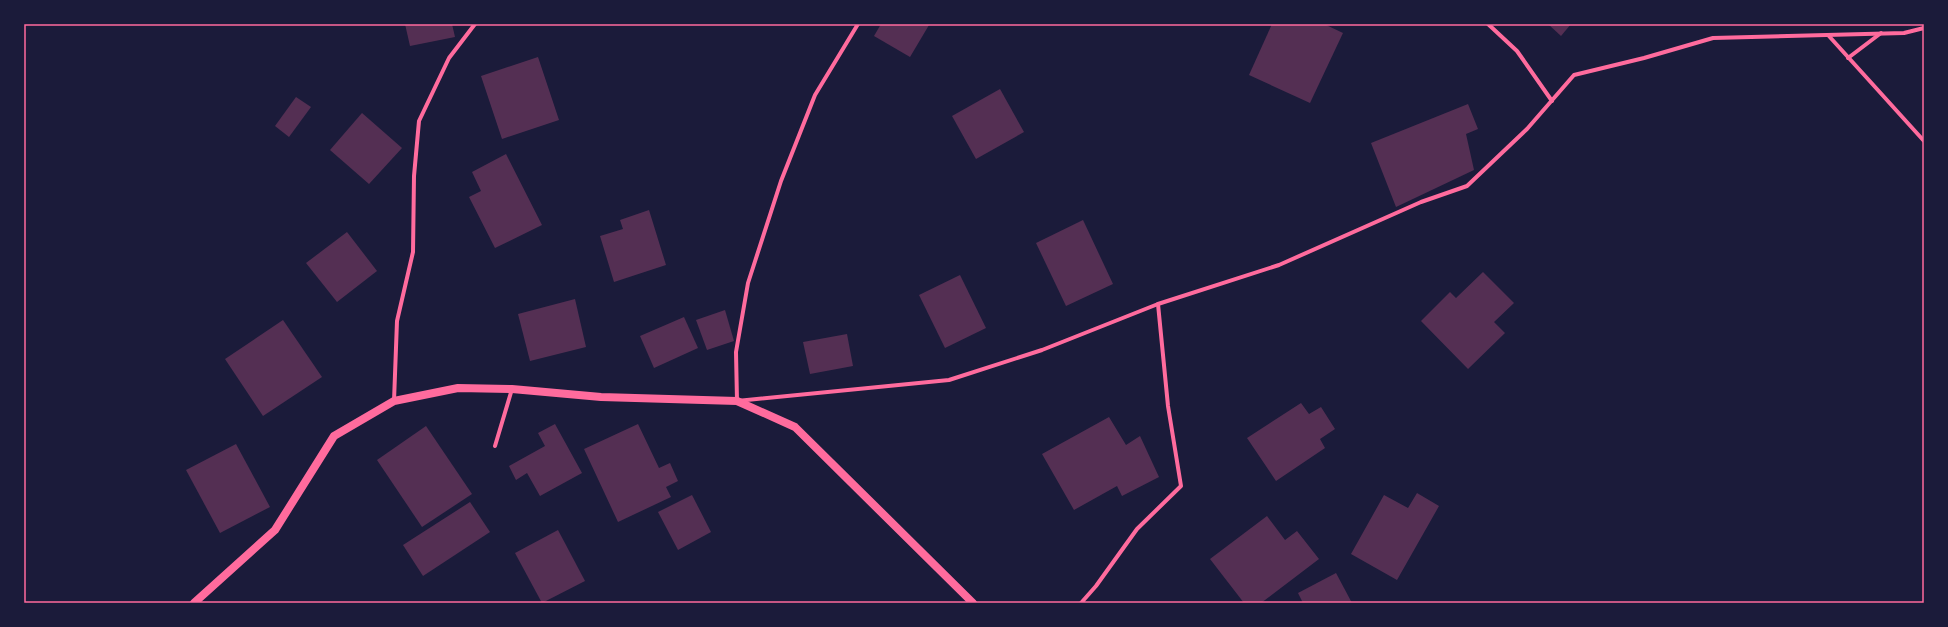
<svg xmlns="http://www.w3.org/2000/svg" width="1948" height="627" font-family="'Alegreya Sans',sans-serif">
<rect width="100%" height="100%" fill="#1b1b3a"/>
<g fill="#542f53">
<path d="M405,24H452L455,37L410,46Z"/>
<path d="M881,24H928L929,25L910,57L874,36Z"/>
<path d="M1272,24H1324L1343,33L1310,103L1249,75Z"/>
<path d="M1548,24H1571L1561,36Z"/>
<path d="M538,57L559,120L502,139L481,76Z"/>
<path d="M1000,89L1024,132L976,159L952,116Z"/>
<path d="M296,97L311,107L289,137L275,126Z"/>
<path d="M1468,104L1478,129L1466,134L1474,170L1396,207L1371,143Z"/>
<path d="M362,113L402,148L369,184L330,150Z"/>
<path d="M506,154L542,225L495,248L469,197L481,191L472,172Z"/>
<path d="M649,210L666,265L614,282L600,236L623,229L620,220Z"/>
<path d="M1083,220L1113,284L1066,306L1036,243Z"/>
<path d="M347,232L377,271L337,302L306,263Z"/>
<path d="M1483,272L1514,303L1494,322L1505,333L1468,369L1421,321L1450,292L1456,298Z"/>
<path d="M960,275L986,328L945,348L919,295Z"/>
<path d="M575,299L586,347L530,361L518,314Z"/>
<path d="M725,310L734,341L707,350L696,320Z"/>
<path d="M684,317L698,348L654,368L640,336Z"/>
<path d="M283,320L322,377L263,416L225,359Z"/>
<path d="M847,334L853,366L810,374L803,342Z"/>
<path d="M1301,403L1309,414L1321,407L1335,429L1320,439L1325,448L1276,481L1247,438Z"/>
<path d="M1109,417L1126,445L1140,436L1159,477L1122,496L1117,486L1074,510L1042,454Z"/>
<path d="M555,424L582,473L540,496L527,473L516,480L509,466L545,446L538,433Z"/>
<path d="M638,424L659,468L670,463L678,481L666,487L671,497L618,522L584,449Z"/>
<path d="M426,426L472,494L422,527L377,460Z"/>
<path d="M236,444L270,507L220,533L186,470Z"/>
<path d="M1417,493L1439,506L1397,580L1351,554L1384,495L1408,508Z"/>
<path d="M692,495L711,532L678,550L658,512Z"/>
<path d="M470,502L490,532L423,576L403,545Z"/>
<path d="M1267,516L1285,540L1297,531L1319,559L1261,603H1244L1210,559Z"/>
<path d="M558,530L585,581L542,603L515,553Z"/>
<path d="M1336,573L1352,603H1303L1298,593Z"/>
</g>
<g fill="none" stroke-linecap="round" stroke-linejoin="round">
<g stroke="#ff6b9d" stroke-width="4">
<path d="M858,24L815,95L781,181L748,283L736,352L737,401L949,380L1042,350L1158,304L1279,265L1421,202L1467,186L1527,129L1574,75L1644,58L1713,38L1904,33L1924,28"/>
<path d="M1488,24L1517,51L1552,101"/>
<path d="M1828,35L1924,141"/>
<path d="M1848,58L1881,33"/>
<path d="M394,401L397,321L413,252L414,176L419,121L449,58L475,24"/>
<path d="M495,446L512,389"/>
<path d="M1081,603L1096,586L1137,529L1181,486L1168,406L1158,304"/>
</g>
<path stroke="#ff6b9d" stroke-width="8" d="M194,603L275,530L334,436L394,401L458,388L512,389L601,397L737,401L795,427L973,603"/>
</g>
<rect width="1948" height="627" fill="none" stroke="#1b1b3a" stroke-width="50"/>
<rect x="25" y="25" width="1898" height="577" fill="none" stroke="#ff6b9d" stroke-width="1.5"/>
</svg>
